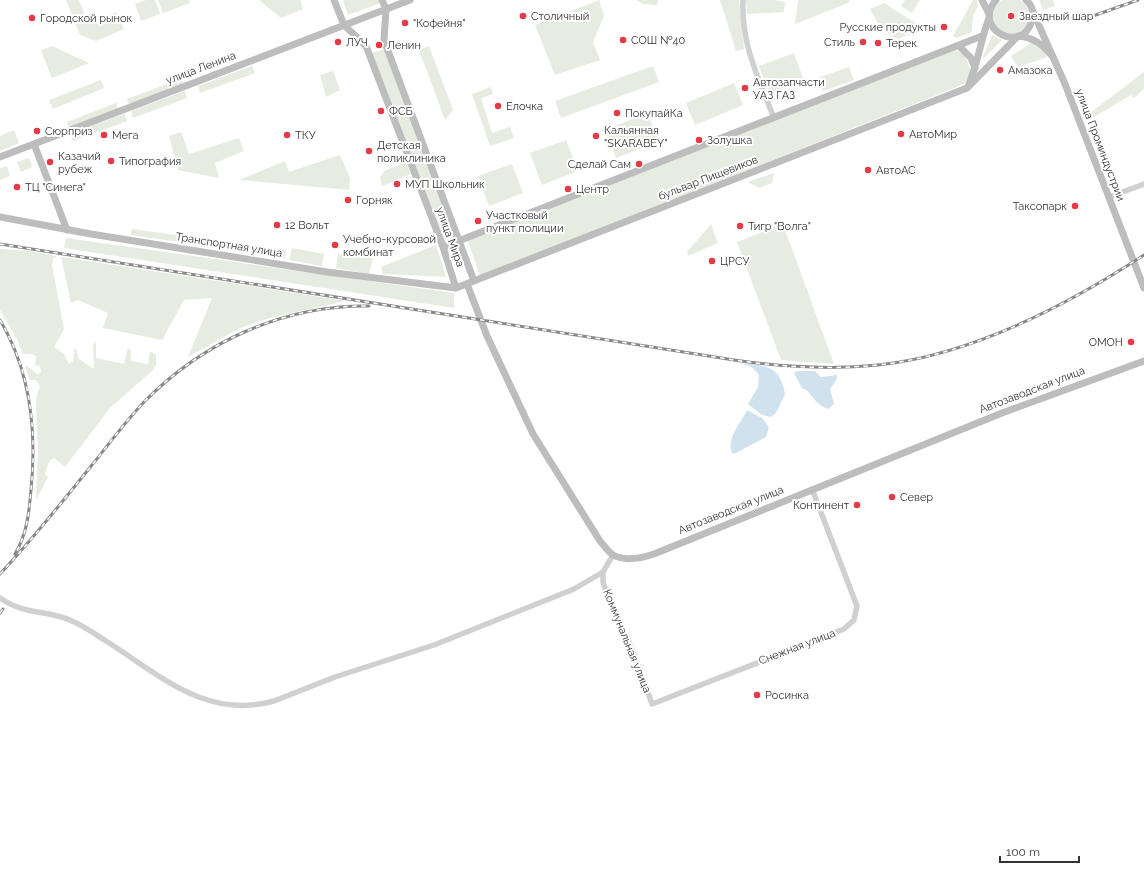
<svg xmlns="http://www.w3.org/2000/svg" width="1144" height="880" font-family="Raleway,sans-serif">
<rect width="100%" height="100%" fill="#fff"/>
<g fill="#e6ecdf">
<circle cx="1011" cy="16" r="18"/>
<path d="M66,0H79L88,23L116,12L124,29L96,41L80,35Z"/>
<path d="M146,0H155L160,14L141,21L135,4Z"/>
<path d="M158,0H189L190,3L163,13Z"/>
<path d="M259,0H300L303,9L281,18Z"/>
<path d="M343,0H380L381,3L348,15Z"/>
<path d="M599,0L604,16L593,42L600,60L555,75L535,25Z"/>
<path d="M636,0H658L657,5L643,4Z"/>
<path d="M720,0H739L744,49L736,51Z"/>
<path d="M746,0H775L785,2L784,12L747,14Z"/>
<path d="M798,0H849L848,3L795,24Z"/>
<path d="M905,0H920L912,13L901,6Z"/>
<path d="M973,0H977L978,7L973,15L972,32L956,38L953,36Z"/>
<path d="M1039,0H1053L1055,6L1043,10Z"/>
<path d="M884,3L923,28L898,39L882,30L870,9Z"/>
<path d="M992,35L1002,40L982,60Z"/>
<path d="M1033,42L1042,45L1047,57L1018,67L1011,56Z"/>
<path d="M52,46L89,63L52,78L41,50Z"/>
<path d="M429,46L453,110L445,120L419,50Z"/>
<path d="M385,49L455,239L444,243L372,53Z"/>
<path d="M955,50C966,53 968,63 971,73L964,84L480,276L467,239Z"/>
<path d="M794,53L804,81L769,93L759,66Z"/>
<path d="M252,66L255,73L200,93L198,86Z"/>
<path d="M653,66L659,82L561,118L555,101Z"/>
<path d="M849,67L854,80L823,91L818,78Z"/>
<path d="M333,71L340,90L326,97L320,75Z"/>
<path d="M1144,72V89L1134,98L1131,95L1087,121L1085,117Z"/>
<path d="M181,79L184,85L129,105L127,99Z"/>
<path d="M101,80L104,88L53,109L49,100Z"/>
<path d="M734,83L743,105L695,125L686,103Z"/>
<path d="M491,87L493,94L481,98L492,133L510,127L514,138L490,146L472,94Z"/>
<path d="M185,91L187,98L133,118L131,111Z"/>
<path d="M116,103L118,109L69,128L67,122Z"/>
<path d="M647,113L659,141L616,158L605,130Z"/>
<path d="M124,114L127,121L73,141L70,134Z"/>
<path d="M14,130L19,143L0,151V136Z"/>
<path d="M181,132L189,154L239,138L244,151L215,163L219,178L178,170L169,136Z"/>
<path d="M566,140L578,171L542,185L530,153Z"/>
<path d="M340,155L350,178L349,190L239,180L285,161L289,172Z"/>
<path d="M29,158L32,167L21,172L17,162Z"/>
<path d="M406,162L411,174L382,186L380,178L384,171Z"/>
<path d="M512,164L523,193L489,206L478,176Z"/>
<path d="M7,166L10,176L0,180V168Z"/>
<path d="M774,173L772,183L759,188L748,182Z"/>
<path d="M711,224L718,243L688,256L687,252Z"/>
<path d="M783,224L834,364L781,360L737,242Z"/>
<path d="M132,229L242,244L241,251L131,235Z"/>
<path d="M66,238L454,293V308L64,248Z"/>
<path d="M252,245L286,250L285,258L251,253Z"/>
<path d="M436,245L446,277L383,274L381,267Z"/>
<path d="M292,248L324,254L322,266L289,260Z"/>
<path d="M0,249L30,251L57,256L53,259L52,265L64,329L54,347L64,354L69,364L73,361L75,347L79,359L94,369L93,344L96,343V358L124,364L128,348L131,350V361L148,364L150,351L156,355V365L153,370L110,408L65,467L54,458C47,461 47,468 45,475L48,477L36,500L38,447L36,407L37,394L40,386L36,380H30L25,365L38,374L41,372L40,366L35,365L36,356L32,354H23L18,341L0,310Z"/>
<path d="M338,254L373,258L369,274L336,268Z"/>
<path d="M61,257L346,301L270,318L240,328L188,357L212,298L184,300L162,340L103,328L108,313L78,300L71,303Z"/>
</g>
<g fill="#cfe2ee">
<path d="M740,363C764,366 780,364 785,394L776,413L771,417L762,415L748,404L758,387L759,375L752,367Z"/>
<path d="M797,371H815L821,377L837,375V379L830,389L834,404L828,409C813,404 812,391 802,388L794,373Z"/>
<path d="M747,410L762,418L769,427L766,437L734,454L732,453C726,438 741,423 747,410Z"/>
</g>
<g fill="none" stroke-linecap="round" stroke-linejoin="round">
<g stroke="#d0d0d0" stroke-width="5.5">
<path d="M743,0C741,44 758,77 774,118"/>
<path d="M1109,197L1144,184"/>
<path d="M613,555L603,572V582L607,594L633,651L652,704L844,629L854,620L857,606L812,489"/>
<path d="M0,598C26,616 46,609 72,621C84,626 95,634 106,641C160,675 206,720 274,701L335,677L434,645L574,589L603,572"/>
</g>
<g stroke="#bdbdbd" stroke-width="7">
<path d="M334,0L344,25L366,46L443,247L456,288"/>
<path d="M382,0L386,9L384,40L474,281"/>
<path d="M982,0L989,14"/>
<path d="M996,0C971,29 1023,56 1032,20C1034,12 1032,5 1026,0"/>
<path d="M1033,12L1065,84L1144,288"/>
<path d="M959,46L971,58L975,68"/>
<path d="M969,84C978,62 981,39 989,18"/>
<path d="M34,144L67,230"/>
<path d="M0,157L410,0"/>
<path d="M0,217L91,234L327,272L456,288L967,88L1018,36C1035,38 1042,44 1053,57"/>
<path d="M443,247L982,36"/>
<path d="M467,284L487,336L533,434L600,541C604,545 608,552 613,555C626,562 642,558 654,554L1002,413L1144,361"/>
</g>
<g stroke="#888" stroke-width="3">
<g id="rail">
<path d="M1090,17L1138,0"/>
<path d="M0,244L734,360C782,367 829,370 878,365C972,355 1066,306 1144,255"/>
<path d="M0,320C31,372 37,430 31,490C29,513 27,534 15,554"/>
<path d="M0,574C33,539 62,502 92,465C109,444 125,422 144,402C204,341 284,305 369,306"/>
<path d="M0,613L3,609"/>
</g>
</g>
<use href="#rail" stroke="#fff" stroke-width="1.5" stroke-dasharray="4.5" stroke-linecap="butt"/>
</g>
<g fill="#e63946" stroke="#fff" stroke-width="1.5">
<circle cx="523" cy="16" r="4"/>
<circle cx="1011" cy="16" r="4"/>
<circle cx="32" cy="18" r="4"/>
<circle cx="405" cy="23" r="4"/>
<circle cx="944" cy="27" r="4"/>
<circle cx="623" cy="40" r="4"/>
<circle cx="338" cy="42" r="4"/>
<circle cx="863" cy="42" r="4"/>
<circle cx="878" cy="43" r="4"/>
<circle cx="379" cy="45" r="4"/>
<circle cx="1000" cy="70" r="4"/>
<circle cx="745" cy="88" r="4"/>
<circle cx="498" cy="106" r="4"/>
<circle cx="381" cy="111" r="4"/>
<circle cx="617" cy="113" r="4"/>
<circle cx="37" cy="131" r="4"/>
<circle cx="901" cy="134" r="4"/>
<circle cx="104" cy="135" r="4"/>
<circle cx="287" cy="135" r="4"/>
<circle cx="596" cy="136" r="4"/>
<circle cx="699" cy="140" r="4"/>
<circle cx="369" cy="151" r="4"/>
<circle cx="111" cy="161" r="4"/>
<circle cx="50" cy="162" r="4"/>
<circle cx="639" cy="164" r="4"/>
<circle cx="868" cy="170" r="4"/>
<circle cx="397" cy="184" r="4"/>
<circle cx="17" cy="187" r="4"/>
<circle cx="568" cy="189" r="4"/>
<circle cx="348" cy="200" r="4"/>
<circle cx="1075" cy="206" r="4"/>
<circle cx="478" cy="221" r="4"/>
<circle cx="277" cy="225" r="4"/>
<circle cx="740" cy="226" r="4"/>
<circle cx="335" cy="245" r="4"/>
<circle cx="712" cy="261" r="4"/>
<circle cx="1131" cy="342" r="4"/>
<circle cx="892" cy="497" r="4"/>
<circle cx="857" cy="505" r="4"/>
<circle cx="757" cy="695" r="4"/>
</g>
<g text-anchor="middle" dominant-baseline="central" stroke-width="4" stroke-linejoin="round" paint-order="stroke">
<g font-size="11" fill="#333" stroke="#fff" text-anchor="start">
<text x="531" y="16">Столичный</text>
<text x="1019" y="16">Звездный шар</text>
<text x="40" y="18">Городской рынок</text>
<text x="413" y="23">"Кофейня"</text>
<text x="936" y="27" text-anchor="end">Русские продукты</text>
<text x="631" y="40">СОШ №40</text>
<text x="346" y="42">ЛУЧ</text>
<text x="855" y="42" text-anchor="end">Стиль</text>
<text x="886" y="43">Терек</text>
<text x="387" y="45">Ленин</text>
<text x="1008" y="70">Амазока</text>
<text x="753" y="82">Автозапчасти<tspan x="753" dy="13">УАЗ ГАЗ</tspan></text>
<text x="506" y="106">Елочка</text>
<text x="389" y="111">ФСБ</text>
<text x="625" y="113">ПокупайКа</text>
<text x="604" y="130">Кальянная<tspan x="604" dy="13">"SKARABEY"</tspan></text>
<text x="45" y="131">Сюрприз</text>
<text x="909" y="134">АвтоМир</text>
<text x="112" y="135">Мега</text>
<text x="295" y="135">ТКУ</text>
<text x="707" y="140">Золушка</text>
<text x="377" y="145">Детская<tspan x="377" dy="13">поликлиника</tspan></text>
<text x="58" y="156">Казачий<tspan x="58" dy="13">рубеж</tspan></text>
<text x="119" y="161">Типография</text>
<text x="631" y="164" text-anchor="end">Сделай Сам</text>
<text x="876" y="170">АвтоАС</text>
<text x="405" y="184">МУП Школьник</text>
<text x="25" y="187">ТЦ "Синега"</text>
<text x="576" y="189">Центр</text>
<text x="356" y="200">Горняк</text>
<text x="1067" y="206" text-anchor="end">Таксопарк</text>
<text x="486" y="215">Участковый<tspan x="486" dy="13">пункт полиции</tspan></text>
<text x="285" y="225">12 Вольт</text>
<text x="748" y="226">Тигр "Волга"</text>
<text x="343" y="239">Учебно-курсовой<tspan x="343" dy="13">комбинат</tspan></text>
<text x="720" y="261">ЦРСУ</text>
<text x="1123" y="342" text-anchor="end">ОМОН</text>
<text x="900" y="497">Север</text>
<text x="849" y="505" text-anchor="end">Континент</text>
<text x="765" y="695">Росинка</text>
</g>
<g font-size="11" fill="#333" stroke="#fff">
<text transform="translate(201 68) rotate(-21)">улица Ленина</text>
<text transform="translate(1100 145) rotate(69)">улица Проминдустрии</text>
<text transform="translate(708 178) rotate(-21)">бульвар Пищевиков</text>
<text transform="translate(450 237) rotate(70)">улица Мира</text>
<text transform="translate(229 245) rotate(9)">Транспортная улица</text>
<text transform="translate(1032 390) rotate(-21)">Автозаводская улица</text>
<text transform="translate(731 510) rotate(-22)">Автозаводская улица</text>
<text transform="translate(627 641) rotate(68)">Коммунальная улица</text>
<text transform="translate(797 647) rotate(-21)">Снежная улица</text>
</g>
</g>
<path d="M1000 856v6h79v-6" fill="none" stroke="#333333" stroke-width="2"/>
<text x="1006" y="856" font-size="12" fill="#333333" stroke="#ffffff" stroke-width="3" paint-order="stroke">100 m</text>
</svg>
